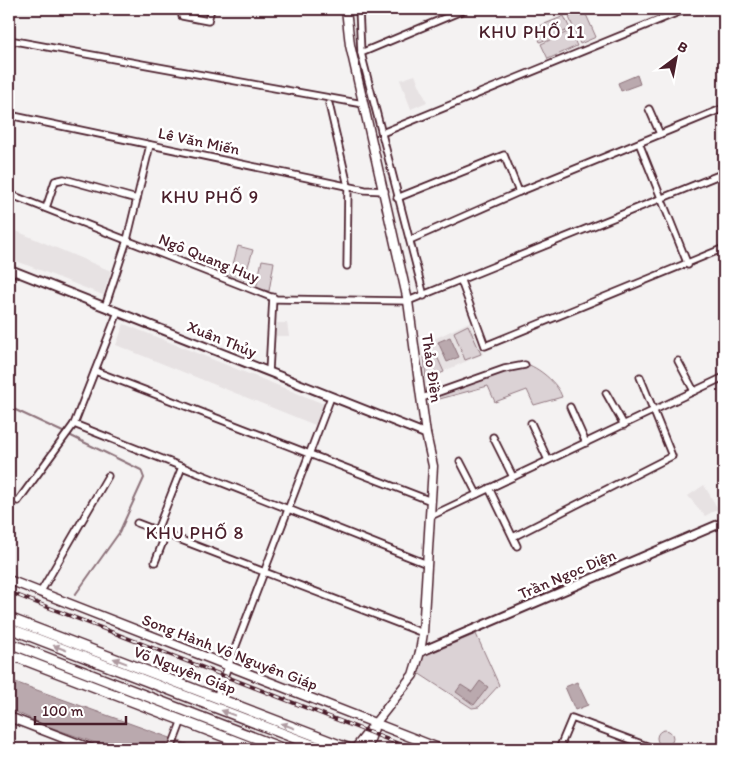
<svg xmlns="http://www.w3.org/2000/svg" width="733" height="758" font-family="Itim,sans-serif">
<rect width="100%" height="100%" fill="#f4f2f2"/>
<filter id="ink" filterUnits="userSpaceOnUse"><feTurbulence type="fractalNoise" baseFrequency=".02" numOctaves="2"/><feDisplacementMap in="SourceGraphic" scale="10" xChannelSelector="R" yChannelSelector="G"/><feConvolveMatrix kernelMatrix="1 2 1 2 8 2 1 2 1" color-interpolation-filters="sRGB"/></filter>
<g filter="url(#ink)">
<g fill="#e7e2e3">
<path d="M415,75L427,102L411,109L400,80Z"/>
<path d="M9,228L111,271L103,295L9,258Z"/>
<path d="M469,322L483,354L426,379L422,345Z"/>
<path d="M276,323H287L289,336H276Z"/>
<path d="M124,324L324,404L315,425L116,345Z"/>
<path d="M704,485L718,509L705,516L688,496Z"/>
</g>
<g fill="#dbd2d5" stroke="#927880">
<path d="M584,10L596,37L580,44L569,17Z"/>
<path d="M564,16L570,29L540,42L535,28Z"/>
<path d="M570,31L577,46L548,59L541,44Z"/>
<path d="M238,246L253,250L243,283L229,279Z"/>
<path d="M262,260L274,262L269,291L256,289Z"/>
<path d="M468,325L481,354L465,360L454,332Z"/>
<path d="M435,352L444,372L426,379L424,356Z"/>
<path d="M524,363C538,367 558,383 562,397L534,405L527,390L495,402L488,386L432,401L431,396Z"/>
<path d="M476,634L499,685L479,707L472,708L418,673L424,656Z"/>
<circle cx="665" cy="738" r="8"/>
</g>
<g fill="#baa9ae" stroke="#8d727a">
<path d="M637,75L640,84L621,91L618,83Z"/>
<path d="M450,337L459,357L447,362L438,342Z"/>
<path d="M9,680L201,749H113L47,726L9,709Z"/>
<path d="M480,681L488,687L474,705L456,692L461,685L472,692Z"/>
<path d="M577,682L588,705L575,710L565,687Z"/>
</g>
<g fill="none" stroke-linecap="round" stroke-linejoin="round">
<g stroke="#8d727a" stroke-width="2">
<path d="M9,407L65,433"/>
<path d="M69,435L141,470L144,478L119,533L75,595"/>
</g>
<g stroke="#4a1f2b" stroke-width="9">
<g id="minor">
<path d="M183,9L182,16L208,21L211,9"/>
<path d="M359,9L361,53L424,296"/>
<path d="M9,40L363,104"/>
<path d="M361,53L466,9"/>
<path d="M329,104L348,186L347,266"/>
<path d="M649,109L660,134"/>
<path d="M9,115L365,190L385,191"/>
<path d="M382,133L686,9"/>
<path d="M639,143L688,265"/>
<path d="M9,194L276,299L408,301L724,173"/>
<path d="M397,198L504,155L519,192"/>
<path d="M46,208L55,181L64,179L137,199"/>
<path d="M410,240L519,192L724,108"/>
<path d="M9,279L12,270"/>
<path d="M461,281L485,346L724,248"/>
<path d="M105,307L127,240L150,145"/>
<path d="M722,351L724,355"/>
<path d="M678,361L694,391"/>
<path d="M95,371L431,501"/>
<path d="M269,372L273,297"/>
<path d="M606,393L624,425"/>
<path d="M422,398L504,369L525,365"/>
<path d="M570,407L586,443"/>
<path d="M531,423L548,460"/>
<path d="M74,424L427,564"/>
<path d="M493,437L513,477"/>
<path d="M460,461L477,494"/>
<path d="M489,488L517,546"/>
<path d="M18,501L74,424L118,312"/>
<path d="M431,516L724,377"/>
<path d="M137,523L423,633"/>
<path d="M157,530L182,467"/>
<path d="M513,537L672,456L640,377"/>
<path d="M155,562L166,534"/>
<path d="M40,593L108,476"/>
<path d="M216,698L331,397"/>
<path d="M171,749L182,720"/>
<path d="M559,749L572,718L655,749"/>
</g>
</g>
<g stroke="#4a1f2b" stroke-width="11">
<g id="tertiary">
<path d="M9,269L426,434"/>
<path d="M420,652L724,522"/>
</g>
</g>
<g stroke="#4a1f2b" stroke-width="11">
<g id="secondary">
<path d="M346,9L350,45L408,301L426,434L433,466L423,633L420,652L413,675L355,749"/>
<path d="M9,580L441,749"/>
<path d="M9,717L92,749"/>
<path d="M367,749L374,728"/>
</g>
</g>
<g stroke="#4a1f2b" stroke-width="12">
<g id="trunk">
<path d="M9,618L350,749"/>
<path d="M9,628L323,749"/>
<path d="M9,643L284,749"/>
<path d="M9,654L256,749"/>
</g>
</g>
<use href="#minor" stroke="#fff" stroke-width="5.5"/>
<use href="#tertiary" stroke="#fff" stroke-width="7"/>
<use href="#secondary" stroke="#fff" stroke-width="8"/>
<use href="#trunk" stroke="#fff" stroke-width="9"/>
<g stroke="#4a1f2b" stroke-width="4">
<path id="rail" d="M9,592L412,749"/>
</g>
<use href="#rail" stroke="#fff" stroke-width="2" stroke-dasharray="5.5" stroke-linecap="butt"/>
</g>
<defs><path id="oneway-solid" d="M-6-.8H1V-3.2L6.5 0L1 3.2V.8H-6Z" transform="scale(1.25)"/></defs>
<g fill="#ae9aa0">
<use href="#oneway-solid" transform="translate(60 648) rotate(-159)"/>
<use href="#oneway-solid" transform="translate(120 661) rotate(-159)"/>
<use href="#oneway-solid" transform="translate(228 713) rotate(-159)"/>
<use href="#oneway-solid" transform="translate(288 726) rotate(-159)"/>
</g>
</g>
<g text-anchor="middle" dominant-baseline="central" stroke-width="5" stroke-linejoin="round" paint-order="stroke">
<g font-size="16" fill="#4a1f2b" stroke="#fff">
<text transform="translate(199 141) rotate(12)">Lê Văn Miến</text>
<text transform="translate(209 258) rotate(22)">Ngô Quang Huy</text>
<text transform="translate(222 339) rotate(22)">Xuân Thủy</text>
<text transform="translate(432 368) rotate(82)">Thảo Điền</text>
<text transform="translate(567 574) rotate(-23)">Trần Ngọc Diện</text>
<text transform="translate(230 652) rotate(21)">Song Hành Võ Nguyên Giáp</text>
<text transform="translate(185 670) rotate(21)">Võ Nguyên Giáp</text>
</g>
<g font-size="18" letter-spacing="1" fill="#4a1f2b" stroke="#fff">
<text x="532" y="32">KHU PHỐ 11</text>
<text x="210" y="197">KHU PHỐ 9</text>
<text x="195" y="533">KHU PHỐ 8</text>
</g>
</g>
<rect width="733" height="758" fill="none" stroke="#fff" stroke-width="30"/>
<rect x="15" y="15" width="703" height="728" fill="none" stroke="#4a1f2b" stroke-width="2" filter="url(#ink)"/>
<g transform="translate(676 58) rotate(32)" stroke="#ffffff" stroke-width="4" paint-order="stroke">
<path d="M0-4L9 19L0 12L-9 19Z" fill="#4a1f2b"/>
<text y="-8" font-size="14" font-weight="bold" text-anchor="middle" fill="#4a1f2b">B</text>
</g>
<path d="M35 716v8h91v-8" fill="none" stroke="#4a1f2b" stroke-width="2.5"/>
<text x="42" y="716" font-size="15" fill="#4a1f2b" stroke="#ffffff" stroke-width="4" paint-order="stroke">100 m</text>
</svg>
